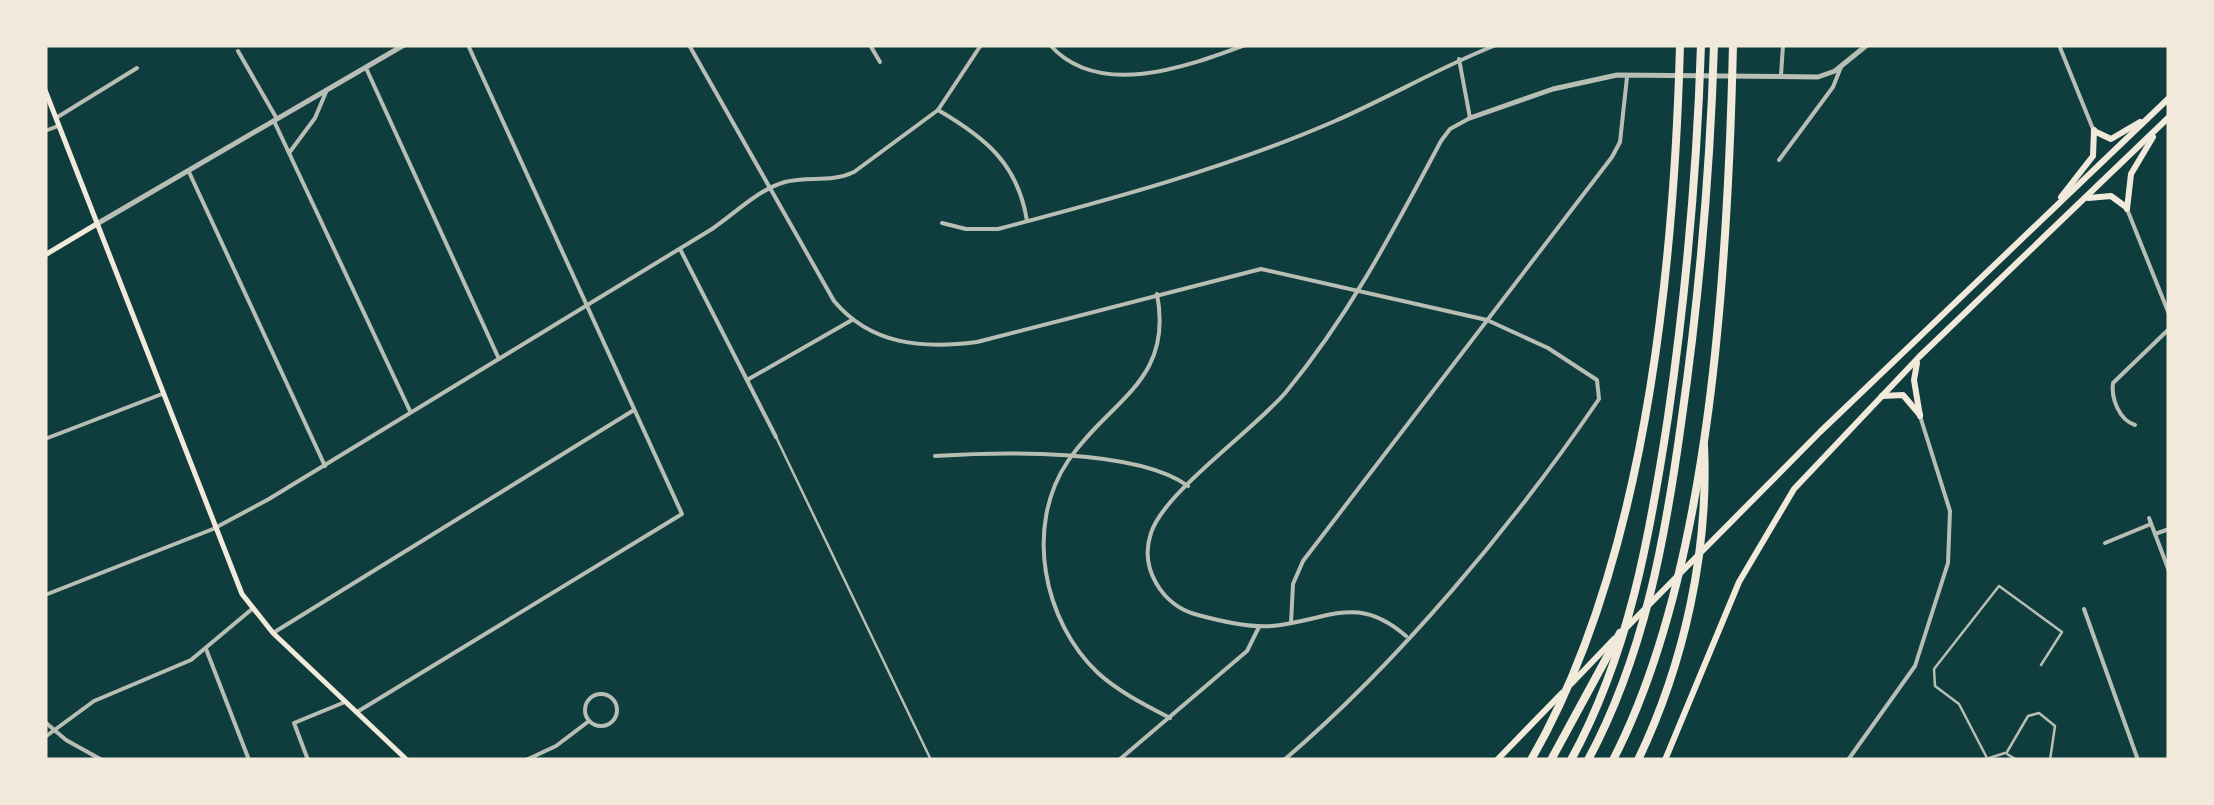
<svg xmlns="http://www.w3.org/2000/svg" width="2214" height="805" font-family="Ubuntu,sans-serif">
<rect width="100%" height="100%" fill="#0f3d3e"/>
<g fill="none" stroke-linecap="round" stroke-linejoin="round">
<g stroke="#b8beb3" stroke-width="2.5">
<path d="M776,437L931,760"/>
<path d="M2007,752L2028,716L2039,713L2055,726L2050,760"/>
<path d="M2007,754L2017,760"/>
<path d="M1983,760L2005,753"/>
<path d="M1988,760L1959,704L1935,686L1934,669L1999,586L2062,632L2041,665"/>
</g>
<g stroke="#b8beb3" stroke-width="4">
<path d="M689,45L834,301C871,345 922,349 977,342L1261,269L1487,320L1548,348L1597,380L1599,399C1514,524 1399,662 1284,760"/>
<path d="M870,45L880,62"/>
<path d="M1050,45C1099,100 1188,66 1245,45"/>
<path d="M2059,45L2093,129"/>
<path d="M238,51L277,119"/>
<path d="M366,68L499,359"/>
<path d="M1781,75L1783,45"/>
<path d="M938,110C986,138 1018,164 1027,221"/>
<path d="M56,118L137,68"/>
<path d="M274,121L410,411"/>
<path d="M45,131L58,126"/>
<path d="M289,153L315,118L326,92"/>
<path d="M1779,160L1833,87L1841,67"/>
<path d="M189,172L325,466"/>
<path d="M2127,209L2169,314"/>
<path d="M942,223L966,229H998C1112,199 1227,168 1335,121C1390,97 1440,67 1496,45"/>
<path d="M680,249L776,437"/>
<path d="M1157,294C1174,382 1109,400 1068,461C1024,526 1043,621 1098,673C1119,692 1145,705 1170,718"/>
<path d="M747,380L852,320"/>
<path d="M2135,425C2119,420 2111,398 2113,383L2169,329"/>
<path d="M45,439L162,394"/>
<path d="M935,456C999,452 1136,448 1188,486"/>
<path d="M2149,518L2169,571"/>
<path d="M2155,534L2169,529"/>
<path d="M2105,543L2151,524"/>
<path d="M45,595L213,529L269,499L712,229C734,214 759,189 785,182C809,176 831,183 854,172L938,110L981,45"/>
<path d="M2084,609L2138,760"/>
<path d="M1291,623L1293,584L1303,561L1612,157L1620,142L1627,77"/>
<path d="M273,633L634,410"/>
<path d="M1406,636C1356,593 1330,620 1272,626C1249,628 1220,621 1198,615C1162,606 1139,568 1151,533C1164,492 1254,430 1286,392C1351,313 1393,231 1441,141L1450,129L1470,118L1459,59"/>
<path d="M206,649L249,760"/>
<circle cx="601" cy="710" r="16"/>
<path d="M357,712L682,514L468,45"/>
<path d="M45,722L66,740L102,760"/>
<path d="M45,737L94,701L191,660L252,609"/>
<path d="M308,760L294,723L345,702"/>
<path d="M526,760L556,746L589,721"/>
<path d="M1119,760L1247,651L1259,627"/>
<path d="M1848,760L1915,666L1948,563L1950,511L1920,416"/>
</g>
<g stroke="#b8beb3" stroke-width="5">
<path d="M1470,118L1553,89L1617,75L1818,77L1835,71L1867,45"/>
<path d="M95,225L404,45"/>
</g>
<g stroke="#f1e9da" stroke-width="5">
<path d="M45,90L242,594L273,633L407,760"/>
<path d="M45,255L95,225"/>
</g>
<g stroke="#f1e9da" stroke-width="6">
<path d="M2094,131L2111,139L2140,122"/>
<path d="M2061,197L2093,156L2094,130"/>
<path d="M2088,198L2111,196L2126,207"/>
<path d="M2127,209L2131,174L2153,137"/>
<path d="M1917,363L1914,380L1920,416"/>
<path d="M1882,396L1903,395L1920,415"/>
<path d="M1627,627L1820,432L2169,98"/>
<path d="M1571,684L1614,639"/>
<path d="M1497,760L1562,693"/>
<path d="M1665,760L1739,582L1794,489L1919,357L2169,117"/>
</g>
<g stroke="#f1e9da" stroke-width="8">
<path d="M1531,760C1645,562 1674,270 1680,45"/>
<path d="M1551,760L1620,633"/>
<path d="M1571,760C1629,654 1650,535 1668,417C1686,293 1697,170 1701,45"/>
<path d="M1588,760C1644,656 1665,540 1681,424C1699,299 1710,172 1714,45"/>
<path d="M1613,760C1712,568 1728,260 1733,45"/>
<path d="M1638,760C1684,664 1709,551 1704,445"/>
</g>
</g>
<rect width="2214" height="805" fill="none" stroke="#f1e9da" stroke-width="95"/>
</svg>
